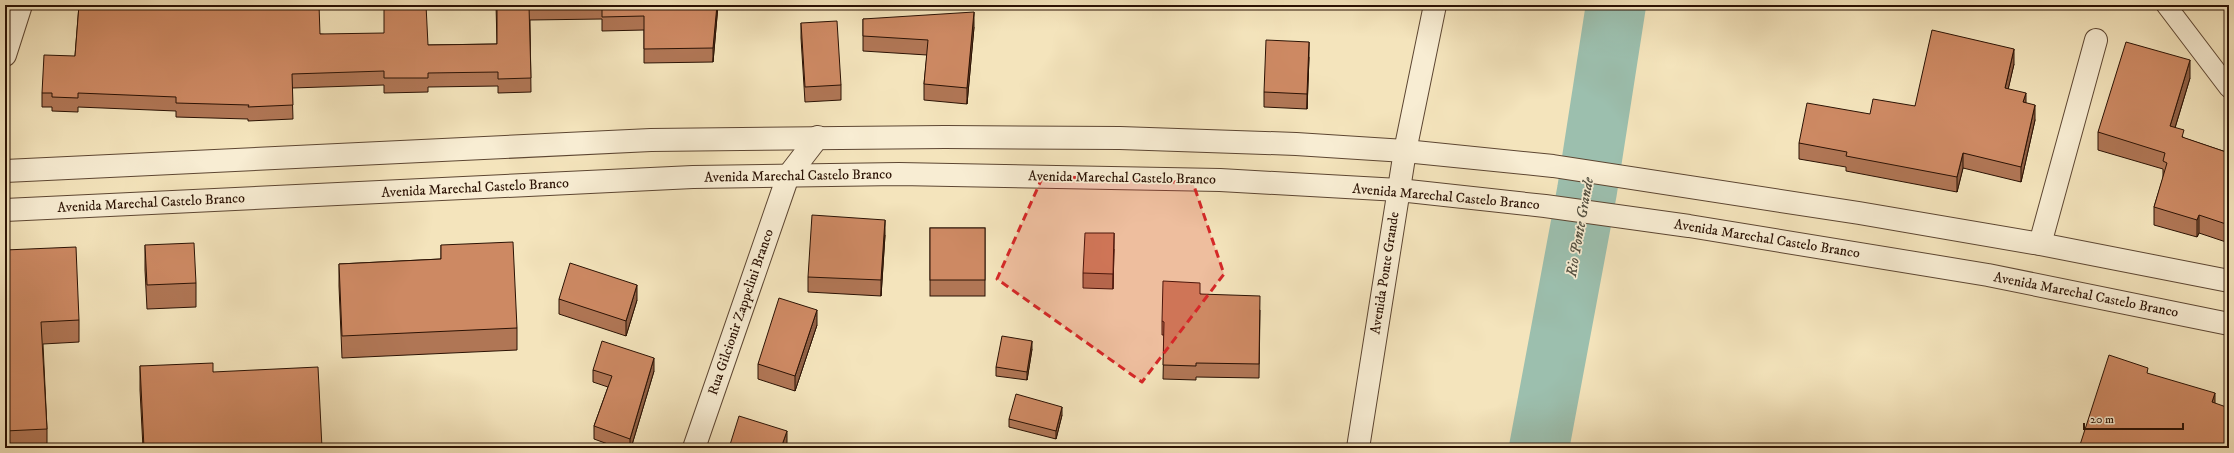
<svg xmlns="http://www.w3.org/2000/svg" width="2234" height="453" font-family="'IM FELL DW Pica',serif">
<rect width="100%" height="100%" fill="#f4e4bc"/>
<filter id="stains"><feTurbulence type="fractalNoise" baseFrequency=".005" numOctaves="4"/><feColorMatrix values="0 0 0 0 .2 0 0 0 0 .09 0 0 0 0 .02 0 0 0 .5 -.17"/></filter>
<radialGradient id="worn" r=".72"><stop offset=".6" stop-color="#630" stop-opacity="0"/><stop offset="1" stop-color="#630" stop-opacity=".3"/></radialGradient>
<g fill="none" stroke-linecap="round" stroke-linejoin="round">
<path stroke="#9cbfae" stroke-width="60" d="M1539,448L1587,191L1616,5"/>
<g stroke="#5d4632" stroke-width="21">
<path id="service" d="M2166,5L2229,88"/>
</g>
<g stroke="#5d4632" stroke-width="24">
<g id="minor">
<path d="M5,55L21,5"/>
<path d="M2040,244L2096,40"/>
<path d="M694,448L788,176"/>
</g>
</g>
<g stroke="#5d4632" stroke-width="24">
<g id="tertiary">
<path d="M5,171L651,140L945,137L1120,138L1296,144L1405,151L1553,166L1859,213L2040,244L2229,281"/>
<path d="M788,176L818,137"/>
<path d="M5,210L693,177L899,174L1220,180L1399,190L1545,206L1689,226L1988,275L2229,324"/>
<path d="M1358,448L1405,151L1435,5"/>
</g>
</g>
<use href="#service" stroke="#f8edd3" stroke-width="19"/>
<use href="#minor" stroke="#f8edd3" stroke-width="22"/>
<use href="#tertiary" stroke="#f8edd3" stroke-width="22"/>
</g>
<g fill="#b07655" stroke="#2b1204">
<path d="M79,5H180L179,9L320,34L428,45L497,44L496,5L486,6V5H718L713,62L644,63V30L602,31V19L530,20L531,92L498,93V86L428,87V92L384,93V85L292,88L293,119L248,121V119L176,117V111L78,107V112L52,111V107H42V93L75,56Z"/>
<path d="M863,19L974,27L967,104L924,100V84L927,55L863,51Z"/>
<path d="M801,23L841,85V100L805,102L801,38Z"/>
<path d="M1309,57L1307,109L1264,107V92Z"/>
<path d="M2014,64L2008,89L2026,103L2035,120L2021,182L1963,168L1957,192L1846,171V167L1799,159V143L1915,106Z"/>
<path d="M2190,78L2175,128L2184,138L2229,153V243L2199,233L2197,237L2154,225V207L2163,178V169L2098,150V132Z"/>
<rect x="930" y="228" width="55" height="68"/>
<path d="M885,235L881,296L808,292V277Z"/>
<path d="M145,245L196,283V307L147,309L145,270Z"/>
<path d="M441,245L517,328V350L342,358L339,286V264L441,259Z"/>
<path d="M1114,249L1113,289L1083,288V273Z"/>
<path d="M5,250L79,320V342L43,344L47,429V448H5Z"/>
<path d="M1200,294L1260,310L1259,378L1196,377V380L1163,379L1164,335H1162V321Z"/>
<path d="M559,299L637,300L626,336L559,314Z"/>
<path d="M817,325L795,391L758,379V364Z"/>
<path d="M1032,349L1027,380L996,376V367Z"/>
<path d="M140,366L213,372L322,448H143L140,390Z"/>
<path d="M593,370L654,371L631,448H619L594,439V426L608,387L593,382Z"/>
<path d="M1062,415L1056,439L1009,427V419Z"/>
</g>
<g fill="#906045" stroke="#2b1204">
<path d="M177,5H180L176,23V8Z"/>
<path d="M717,5H718L713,62V48Z"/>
<path d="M974,12V27L967,104V88Z"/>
<path d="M1309,42V57L1307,109V94Z"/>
<path d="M2014,49V64L2005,103V88Z"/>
<path d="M2190,60V78L2170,144V126Z"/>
<path d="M2026,93V108L2023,102Z"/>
<path d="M2035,105V120L2021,182V167Z"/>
<path d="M1963,153V168L1957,192V177Z"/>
<path d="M2199,215V233L2197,237V220Z"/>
<path d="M885,220V235L881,296V280Z"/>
<path d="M1114,233V249L1113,289V274Z"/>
<path d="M637,285V300L626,336V321Z"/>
<path d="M817,310V325L795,391V376Z"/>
<path d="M1032,341V349L1027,380V372Z"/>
<path d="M654,358V371L631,448H630V439Z"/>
<path d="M2215,393V410L2212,402Z"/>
<path d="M1062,407V415L1056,439V431Z"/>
<path d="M787,431V445L786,448H781Z"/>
</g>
<g fill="#cd8963" stroke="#2b1204">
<path d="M79,5H177L176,8L232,9L234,5H319L320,34L384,33V5H426L428,45L497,44V5H596L529,6L531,78L498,79V72L428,73V78H384V71L292,74L293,105L248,107L249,105L176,103V97L78,93V98L52,97V93H42L44,55L75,56Z"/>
<path d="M602,5H717L713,48L644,49V16L602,17Z"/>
<path d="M974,12L967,88L924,84L928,40L863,36V19Z"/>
<path d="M837,21L841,85L805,87L801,23Z"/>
<path d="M1932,30L2014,49L2005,88L2026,93L2023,102L2035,105L2021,167L1963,153L1957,177L1846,156L1847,152L1799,143L1807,103L1870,114L1873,99L1915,106Z"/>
<path d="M1266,40L1309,42L1307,94L1264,92Z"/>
<path d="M2126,42L2190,60L2170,126L2184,130L2182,137L2229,153V225L2199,215L2197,220L2154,207L2167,163L2163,161L2165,153L2098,132Z"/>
<path d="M812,215L885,220L881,280L808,277Z"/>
<rect x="930" y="228" width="55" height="52"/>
<path d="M1085,233H1114L1113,274L1083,273Z"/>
<path d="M513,242L517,328L342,336L339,264L441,259V245Z"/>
<path d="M194,243L196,283L147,285L145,245Z"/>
<path d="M76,247L79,320L41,322L47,429L5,431V250Z"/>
<path d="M570,263L637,285L626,321L559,299Z"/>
<path d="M1163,281L1200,283V294L1260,296L1259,364L1196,363V366L1163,365L1164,322L1162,321Z"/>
<path d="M779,298L817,310L795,376L758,364Z"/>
<path d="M1002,336L1032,341L1027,372L996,367Z"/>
<path d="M602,341L654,358L630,439L594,426L612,376L593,370Z"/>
<path d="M2109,355L2148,368L2147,373L2215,393L2212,402L2229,408V448H2079Z"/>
<path d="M213,363V372L318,367L322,448H249V447L230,448H144L140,366Z"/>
<path d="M1016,394L1062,407L1056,431L1009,419Z"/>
<path d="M739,416L787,431L781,448H729Z"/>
<path d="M886,446L895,448H886Z"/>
</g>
<path fill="#d62828" fill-opacity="0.2" stroke="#d62828" stroke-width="3" stroke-dasharray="8 5" stroke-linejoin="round" d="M1043,176L1193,183L1224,274L1142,382L997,279Z"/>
<g text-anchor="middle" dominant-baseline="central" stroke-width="3.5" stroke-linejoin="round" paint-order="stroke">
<g font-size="14" fill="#2b1204" stroke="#f8edd3">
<text transform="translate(798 176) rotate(-1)">Avenida Marechal Castelo Branco</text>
<text transform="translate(1122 178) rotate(1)">Avenida Marechal Castelo Branco</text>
<text transform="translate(475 188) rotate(-3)">Avenida Marechal Castelo Branco</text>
<text transform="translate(1446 197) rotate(5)">Avenida Marechal Castelo Branco</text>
<text transform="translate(151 203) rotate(-3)">Avenida Marechal Castelo Branco</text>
<text transform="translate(1767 239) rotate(9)">Avenida Marechal Castelo Branco</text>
<text transform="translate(1385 273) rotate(-81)">Avenida Ponte Grande</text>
<text transform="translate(2086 295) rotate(11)">Avenida Marechal Castelo Branco</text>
<text transform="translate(741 312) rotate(-71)">Rua Gilcionir Zappelini Branco</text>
</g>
<g font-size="15" font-style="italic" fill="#534f40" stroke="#f8edd3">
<text transform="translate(1580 227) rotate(-80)">Rio Ponte Grande</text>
</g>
</g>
<rect width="2234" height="453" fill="none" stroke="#f4e4bc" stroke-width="20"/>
<rect x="6" y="6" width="2222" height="441" fill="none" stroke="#2b1204" stroke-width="2"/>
<rect x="10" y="10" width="2214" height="433" fill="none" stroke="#2b1204"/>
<path d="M2084 423v6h99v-6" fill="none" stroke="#2b1204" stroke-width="2"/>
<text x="2090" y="423" font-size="12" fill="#2b1204" stroke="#f8edd3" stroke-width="3" paint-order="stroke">20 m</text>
<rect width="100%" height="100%" filter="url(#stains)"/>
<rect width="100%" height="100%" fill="url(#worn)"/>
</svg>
